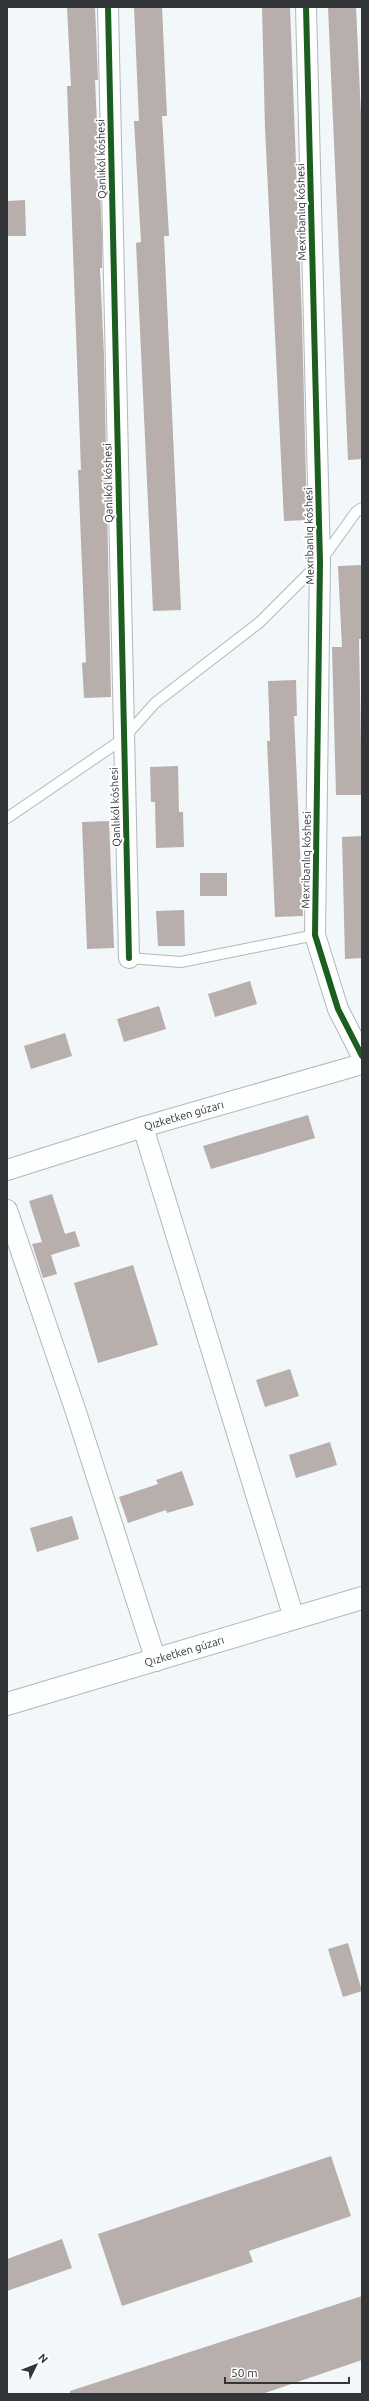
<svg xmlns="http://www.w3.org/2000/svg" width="369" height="2401" font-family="Ubuntu,sans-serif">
<rect width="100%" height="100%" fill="#f2f7fa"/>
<g fill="#b8aeab">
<path d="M67,7H95L98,80H95L102,235V268H100L104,355L111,697L84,698L82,663L86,662L78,470H81L67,86H71Z"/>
<path d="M134,7H162L167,116H162L169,236H164L181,610L153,611L136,243L141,242L134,121H139Z"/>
<path d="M262,7H290L302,320L307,520L284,521L265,128Z"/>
<path d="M328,7H356L362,136V459L348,460Z"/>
<path d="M25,200L26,236H7V201Z"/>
<path d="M362,565V639H359L362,795H336L332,647H342L338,566Z"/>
<path d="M296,680L297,716H294L303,916L275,917L267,741H270L268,681Z"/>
<path d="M178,766L179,812H183L184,847L156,848L155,802H151L150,767Z"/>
<path d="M109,821L114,948L87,949L82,822Z"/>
<path d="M362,836V958L345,959L342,837Z"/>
<rect x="200" y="873" width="27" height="23"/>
<path d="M184,910L185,946H158L156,911Z"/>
<path d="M250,981L257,1004L215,1017L208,994Z"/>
<path d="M159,1006L166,1029L124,1042L117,1019Z"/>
<path d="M65,1033L72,1056L31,1069L24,1046Z"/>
<path d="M308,1115L315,1138L211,1169L203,1146Z"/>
<path d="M52,1194L65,1234L75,1231L80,1246L51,1255L57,1274L43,1278L32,1244L42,1242L29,1201Z"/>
<path d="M133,1265L158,1345L98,1363L74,1283Z"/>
<path d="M290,1369L299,1396L265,1407L256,1380Z"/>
<path d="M330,1442L337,1465L296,1478L289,1455Z"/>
<path d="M182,1471L194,1505L167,1513L166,1510L128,1523L119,1497L158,1484L156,1480Z"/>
<path d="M72,1516L79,1539L37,1552L30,1528Z"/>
<path d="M348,1943L362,1991L343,1997L328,1949Z"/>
<path d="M331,2156L351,2216L249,2251L253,2262L122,2306L98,2234Z"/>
<path d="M62,2239L72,2268L7,2291V2259Z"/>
<path d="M362,2296V2360L262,2394H70V2391Z"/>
</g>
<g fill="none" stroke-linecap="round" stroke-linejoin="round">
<g stroke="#b3b7ba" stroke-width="12">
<g id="service">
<path d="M7,818L123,739L155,703L260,622L320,562L356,512L362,508"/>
<path d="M129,958L181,962L315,935"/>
</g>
</g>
<g stroke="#b3b7ba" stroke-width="22">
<g id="minor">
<path d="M108,7L129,958"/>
<path d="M306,7L320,562L315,935L338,1009L362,1056"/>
<path d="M143,1127L294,1618"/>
<path id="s1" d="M7,1170L143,1127L362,1064"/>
<path d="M7,1210L76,1412L156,1661"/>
</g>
</g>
<g stroke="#b3b7ba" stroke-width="24">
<g id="tertiary">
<path id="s2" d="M7,1704L362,1598"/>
</g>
</g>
<use href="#service" stroke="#fdfefe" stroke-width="10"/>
<use href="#minor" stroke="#fdfefe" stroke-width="20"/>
<use href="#tertiary" stroke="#fdfefe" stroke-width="22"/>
<g stroke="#fff" stroke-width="8">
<g id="cycleway">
<path d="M108,7L129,958"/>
<path d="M306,7L320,562L315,935L338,1009L362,1056"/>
</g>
</g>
<use href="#cycleway" stroke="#1b5e20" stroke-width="6"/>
</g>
<g text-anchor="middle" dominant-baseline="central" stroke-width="4" stroke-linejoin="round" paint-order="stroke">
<g font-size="11" fill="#323537" stroke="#fff">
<text transform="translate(101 159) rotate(-91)">Qanlıkól kóshesi</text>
<text transform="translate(301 212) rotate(-91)">Mexribanlıq kóshesi</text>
<text transform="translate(108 483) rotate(-91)">Qanlıkól kóshesi</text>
<text transform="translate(309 536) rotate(-91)">Mexribanlıq kóshesi</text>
<text transform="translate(115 807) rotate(-92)">Qanlıkól kóshesi</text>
<text transform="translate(306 860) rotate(-89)">Mexribanlıq kóshesi</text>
<text stroke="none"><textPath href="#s1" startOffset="185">Qızketken gúzarı</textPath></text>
<text stroke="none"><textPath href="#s2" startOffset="185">Qızketken gúzarı</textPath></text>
</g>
</g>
<rect width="369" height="2401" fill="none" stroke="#323537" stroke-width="16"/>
<g transform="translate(36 2365) rotate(47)" stroke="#ffffff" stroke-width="3" paint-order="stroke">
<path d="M0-3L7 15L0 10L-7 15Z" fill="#323537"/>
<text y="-6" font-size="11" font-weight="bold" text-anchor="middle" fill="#323537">N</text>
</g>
<path d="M225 2377v6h124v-6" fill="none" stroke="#323537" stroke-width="2"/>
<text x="231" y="2377" font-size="12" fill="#323537" stroke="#ffffff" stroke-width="3" paint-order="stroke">50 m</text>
</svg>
